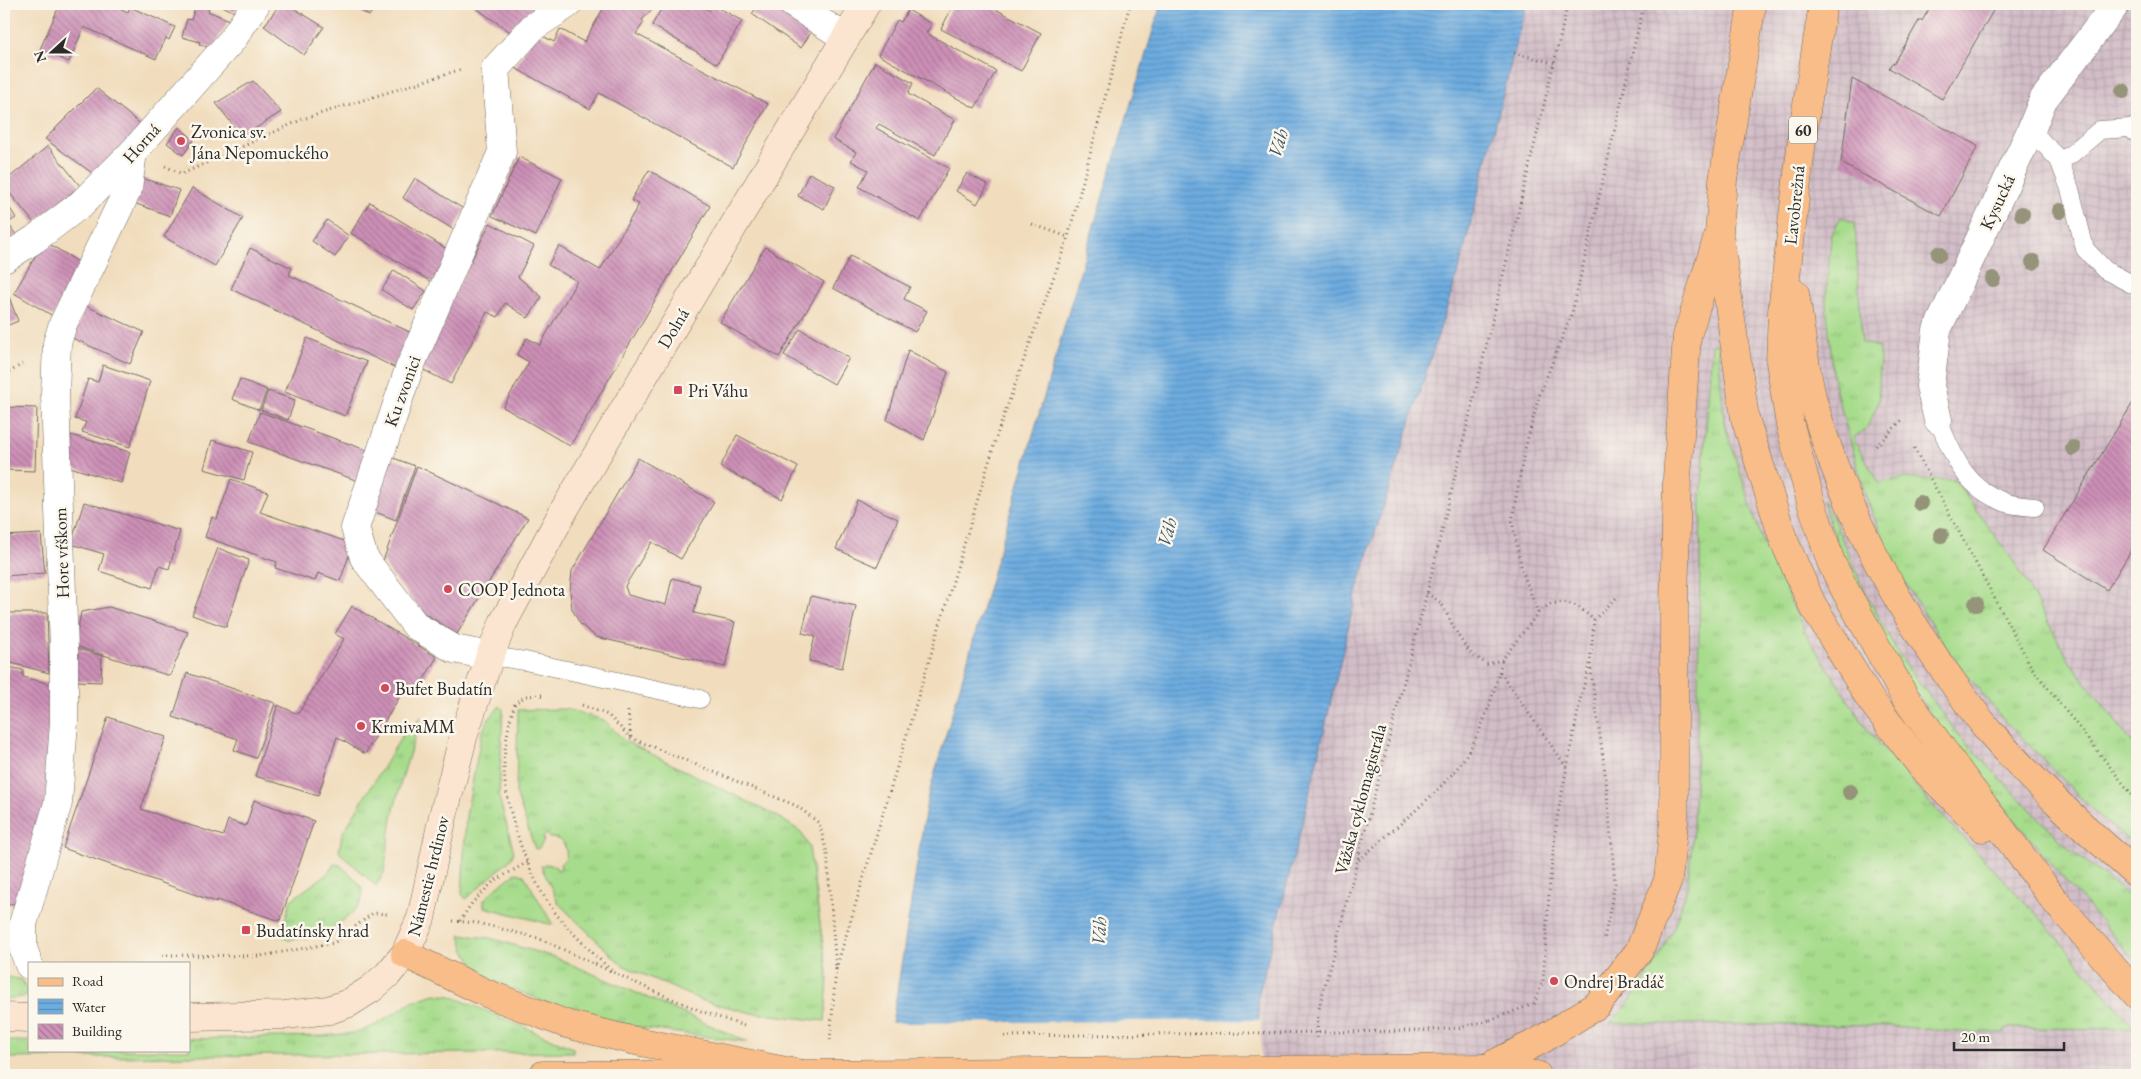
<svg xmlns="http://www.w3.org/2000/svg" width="2141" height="1079" font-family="'EB Garamond',serif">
<defs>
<pattern id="industrial-grid" width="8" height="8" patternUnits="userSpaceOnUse" patternTransform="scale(1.25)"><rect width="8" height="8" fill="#d2bdc7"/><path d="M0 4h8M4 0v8" fill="none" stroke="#b4a3ab"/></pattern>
<pattern id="grass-tufts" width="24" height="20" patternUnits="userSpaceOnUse" patternTransform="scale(1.25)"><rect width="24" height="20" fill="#a7dc8c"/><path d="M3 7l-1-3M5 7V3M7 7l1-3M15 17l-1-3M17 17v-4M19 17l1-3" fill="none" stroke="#90bd79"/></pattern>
<pattern id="water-rules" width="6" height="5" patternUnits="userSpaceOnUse" patternTransform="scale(1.25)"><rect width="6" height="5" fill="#6dace0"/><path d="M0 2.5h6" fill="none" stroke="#5a8cb6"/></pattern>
<pattern id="building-back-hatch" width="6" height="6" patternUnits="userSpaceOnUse" patternTransform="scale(1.25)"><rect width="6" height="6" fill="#cd90b7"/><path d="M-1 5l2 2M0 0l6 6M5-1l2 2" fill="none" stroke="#a77695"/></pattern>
</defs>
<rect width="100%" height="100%" fill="#fbf7ec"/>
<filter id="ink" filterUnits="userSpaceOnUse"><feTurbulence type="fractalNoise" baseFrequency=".02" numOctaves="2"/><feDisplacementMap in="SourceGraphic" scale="10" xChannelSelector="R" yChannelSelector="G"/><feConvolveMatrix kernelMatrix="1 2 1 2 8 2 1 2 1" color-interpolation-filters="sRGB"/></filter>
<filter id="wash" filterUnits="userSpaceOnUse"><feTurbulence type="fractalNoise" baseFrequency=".0096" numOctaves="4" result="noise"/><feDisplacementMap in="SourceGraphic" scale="20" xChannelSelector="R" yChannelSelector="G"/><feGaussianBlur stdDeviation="1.12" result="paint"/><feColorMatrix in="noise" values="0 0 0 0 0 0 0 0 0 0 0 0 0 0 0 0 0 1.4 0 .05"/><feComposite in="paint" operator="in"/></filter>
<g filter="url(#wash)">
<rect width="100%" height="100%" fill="#f1ddbd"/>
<path fill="url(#industrial-grid)" d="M1526,4H2137V1075H1259L1258,997L1304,816L1358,586L1459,269Z"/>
<g fill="url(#grass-tufts)" stroke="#69845c">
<path d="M1841,217L1855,223L1862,343L1880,347L1879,401L1867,428L1853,438L1879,483L1902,478L1955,480L2018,568L2070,662L2137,749V846L2102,819L2002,718L1948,651L1897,570L1867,500L1834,384L1826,301L1831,235Z"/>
<path d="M1712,344L1718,345L1724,423L1762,540L1806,634L1864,725L1930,803L2042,920L2135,1029L2006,1028L2003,1033L1956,1032L1891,1026L1610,1023L1626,1007L1654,966L1675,925L1687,888L1692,844L1697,750L1701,497Z"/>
<path d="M1822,501L1833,518L1863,588L1898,653L1959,736L2069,849L2137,902V963L2063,878L1950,742L1891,655L1854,587Z"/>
<path d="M500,706L503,709L499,797L514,852L511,859L466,899L462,894L466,816L482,732L488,720Z"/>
<path d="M566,709L604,720L625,741L777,816L801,832L809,847L828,978L825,1021L752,1013L700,1000L622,965L559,904L541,866L546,864L555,866L557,870L561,868L560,864L566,858C568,846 562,837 549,838L547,834L543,837L544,840L539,848L535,849L516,793L518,710Z"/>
<path d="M421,717L402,778L392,818L384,873L376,886L339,852L342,834L402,736Z"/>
<path d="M334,864L340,865C346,871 357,879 361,887C371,909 327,932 311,937C304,939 295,939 288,940L274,930L284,923L291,900L327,874Z"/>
<path d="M516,873L524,875L553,925L484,907V900L497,887Z"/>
<path d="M460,935L490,938L557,958L748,1042L648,1029L590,1017L542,1001L494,981L476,967L465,951Z"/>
<path d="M4,976L22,980L28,994L26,997L4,999Z"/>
<path d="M435,994L451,996L573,1048V1052L4,1058V1041H29V1050H189V1039L324,1036L354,1033L376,1025L412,1002Z"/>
</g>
<path fill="url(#water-rules)" stroke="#4c6c86" d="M1161,4H1526L1459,269L1358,586L1304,816L1258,997L1259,1075H884L927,800L1088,245Z"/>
<path fill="#f1ddbd" d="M1261,1020V1075H881L890,1023Z"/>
<g id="blocks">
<g fill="url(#building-back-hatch)">
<path d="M60,4H111L128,12L130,7L175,27L169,40L166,38L156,59L84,27L69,62L40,49Z"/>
<path d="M196,4L209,7L208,11L229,20L212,49L199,44L200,42L182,37L187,19L191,20Z"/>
<path d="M219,4H240L234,12Z"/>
<path d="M280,4H287L324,27L304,55L264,26Z"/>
<path d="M350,4H377L369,16Z"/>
<path d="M474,4H547L516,36L473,6Z"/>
<path d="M606,4H657L642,20L644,22L636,34L768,104L733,167L599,93L590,109L515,68L535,32L554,42L560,29L584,42Z"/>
<path d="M664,4H698L710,11L714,5L742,21L717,64L652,25Z"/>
<path d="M759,4H777L813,29L801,48L752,14Z"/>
<path d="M954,4H986L1041,33L1021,71L941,29Z"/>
<path d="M1932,4H1997L1942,99L1889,68L1892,63L1894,64L1920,19L1922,21Z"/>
<path d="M908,10L932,24L926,33L996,71L975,108L878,55L897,20L901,22Z"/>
<path d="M875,62L913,83L908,94L955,120L935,155L879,124L876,128L949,168L920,221L859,187L868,170L851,161L856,152L833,139Z"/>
<path d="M1852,79L1978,146L1941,216L1841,163Z"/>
<path d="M253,81L281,112L242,137L216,103Z"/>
<path d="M96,88L144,127L95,175L45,139Z"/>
<path d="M179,127L194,140L183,155L167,143Z"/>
<path d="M48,146L80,186L34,223L4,186V182Z"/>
<path d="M519,157L562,178L536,236L492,216Z"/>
<path d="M649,170L710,206L570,446L503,407L529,362L517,355L527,338L540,345L577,281L548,265L559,246L600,270L639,204L631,200Z"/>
<path d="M809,173L835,186L824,209L798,196Z"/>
<path d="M967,173L988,185L977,204L956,191Z"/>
<path d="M142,178L179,190L170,216L131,202Z"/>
<path d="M415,178L465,210L454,230L403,198Z"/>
<path d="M192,188L243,218L215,266L164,237Z"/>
<path d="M4,199L16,218L8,223L16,235L4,243Z"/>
<path d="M370,202L452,252L433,283L351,233Z"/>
<path d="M327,220L349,236L335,257L312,241Z"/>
<path d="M490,223L534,246L518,277L542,297L528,318L505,303L498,317L487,312L451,384L418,367Z"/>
<path d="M44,241L84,265L53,316L14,293Z"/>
<path d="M765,247L824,282L779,357L720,322Z"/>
<path d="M250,248L292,268L289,275L416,335L400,370L231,289Z"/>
<path d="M850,256L910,287L904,299L927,311L915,332L833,288Z"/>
<path d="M394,270L426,291L413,310L382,290Z"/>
<path d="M4,284L18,321L4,327Z"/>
<path d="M86,306L144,332L130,364L72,338Z"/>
<path d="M800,329L849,358L834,384L784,355Z"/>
<path d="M307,338L367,362L345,416L285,392Z"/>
<path d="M908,350L948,372L924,440L887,420Z"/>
<path d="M103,365L150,381L130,447L82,432L86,422L75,419L88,379L98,382Z"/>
<path d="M240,379L267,390L259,410L232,399Z"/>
<path d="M268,391L295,400L288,420L261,410Z"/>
<path d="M2137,396V541L2107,590L2043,550Z"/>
<path d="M4,407L37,408L35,471L4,470Z"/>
<path d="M260,412L372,452L361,482L249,442Z"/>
<path d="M71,435L130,452L121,483L70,467Z"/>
<path d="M737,435L798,467L782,499L720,467Z"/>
<path d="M212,440L252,452L244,480L204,469Z"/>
<path d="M388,456L415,466L396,520L370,510Z"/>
<path d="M638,458L714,502L681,559L652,542L625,586L628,595L666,605L672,578L700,585L694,613L735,622L725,667L596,637L580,624L572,609L570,591L572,571Z"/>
<path d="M417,466L528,518L457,634L424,613L393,577L383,561Z"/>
<path d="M231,479L268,492L260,512L353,544L340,581L318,573L315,581L275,568L277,562L205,537L212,517L217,519Z"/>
<path d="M857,500L898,519L877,567L836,549Z"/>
<path d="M84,502L180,531L169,569L159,566L152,588L99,571L104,554L71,544Z"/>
<path d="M41,534L45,573L4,576V536Z"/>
<path d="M218,548L249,560L226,627L192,615Z"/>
<path d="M811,596L856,606L842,668L809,661L815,636L802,633Z"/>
<path d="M352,606L437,657L418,689L408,683L365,754L337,737L318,796L255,776L278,705L298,714L344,639L335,634Z"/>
<path d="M109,607L188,632L170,676L75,646L81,612Z"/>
<path d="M4,613H47L49,673L4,661Z"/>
<path d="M75,648L102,656L101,682L74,681Z"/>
<path d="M9,667L23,670V677L51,684L55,727L43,821L15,903L4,906V673L7,674Z"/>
<path d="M187,673L275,703L256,758L234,750L238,739L173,717Z"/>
<path d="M108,717L166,737L141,809L223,836L228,820L246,826L254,800L314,821L280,921L217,900L216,902L63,848Z"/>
</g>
</g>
</g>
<g filter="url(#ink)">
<use href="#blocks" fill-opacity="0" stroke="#70695e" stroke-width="1"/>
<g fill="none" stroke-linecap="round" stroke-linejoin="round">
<g stroke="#70695e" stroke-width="19">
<g id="service">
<path d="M2031,130L2059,160L2070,189L2085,249L2105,270L2132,284H2137"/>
<path d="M2059,160L2069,156L2100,130L2130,128L2137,134"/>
<path d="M1938,420C1954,457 1964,487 2004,502C2014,506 2026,506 2035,507"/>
<path d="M490,656L525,661L700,699"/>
</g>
</g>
<g stroke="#70695e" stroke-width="29">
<g id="minor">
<path d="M793,4L846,38"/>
<path d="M4,259L35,239L81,204L133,152L232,40L256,4"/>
<path d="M1938,420L1930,386L1937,330L2031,130L2043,100L2116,4"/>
<path d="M490,656L454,649L416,626L364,558L355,528L409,369L502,152L495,69L533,27L568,4"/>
<path d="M29,965L23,948V924L58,803L64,722V650L55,395L57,343L63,324L128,189L133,152"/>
</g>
</g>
<g stroke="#70695e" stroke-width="29">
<g id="secondary">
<path d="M4,1017L29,1018"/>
<path d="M189,1017L285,1015L329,1010L349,1003L371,989L388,974L405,954L421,918L443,816L464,734L490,656L503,623L564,510L866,4"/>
</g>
</g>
<g stroke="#70695e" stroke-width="29">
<g id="primary">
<path d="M1823,4L1803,130L1782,311L1780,362L1790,425L1811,502L1831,562L1846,592L1905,697L1969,786L2055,901L2137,995"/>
<path d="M1720,241L1745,418L1784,541L1812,604L1870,699L1922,767L1983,828"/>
<path d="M1795,293C1801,329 1804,365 1813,401C1842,504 1893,601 1956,687C1967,702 1978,718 1990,732C2035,784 2085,829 2137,874"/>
<path d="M405,954L486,993L566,1024L631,1040L801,1074"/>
<path d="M1486,1068L1543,1039L1597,1005L1639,951L1668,880L1674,821V608L1677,478L1687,336L1719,233L1723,180L1752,4"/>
<path d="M1486,1068L1537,1075"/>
<path d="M543,1075L742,1074"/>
</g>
</g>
<g stroke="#70695e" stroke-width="3" stroke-dasharray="1 4" stroke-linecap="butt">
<path d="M1514,53L1554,63"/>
<path d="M165,166L182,174L303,119L462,69"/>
<path d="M1032,224L1068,237"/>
<path d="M4,372H10L22,364"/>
<path d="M1876,446L1904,418"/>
<path d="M1914,448L2032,668L2137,801"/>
<path d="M1427,593L1441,603L1459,637L1471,654L1487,664L1502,660L1538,613L1550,604L1562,602L1578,606L1594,620"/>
<path d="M1538,613L1522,570L1512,521L1524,453L1539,396L1572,313L1644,4"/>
<path d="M1590,664L1606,779L1615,883L1604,940"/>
<path d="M1500,672L1567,768"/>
<path d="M542,695L526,696L515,703C509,723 504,746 504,767C505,809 528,876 553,910C571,933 593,953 614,973"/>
<path d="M582,705L608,715L631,738L797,806L819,823L827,853L836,969L830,1040"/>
<path d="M628,711L631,737"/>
<path d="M1359,860C1391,831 1426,804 1454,772C1478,744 1494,696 1502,660"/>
<path d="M453,921L478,923L538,938L656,992L701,1011L747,1027"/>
<path d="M460,921L472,903L494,881L528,862"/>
<path d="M162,955L260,956L334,943L373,913L387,914"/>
<path d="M836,969L998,432L1068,237L1130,4"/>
<path d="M1534,1004L1543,981L1550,880L1557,818L1581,696L1590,664L1594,620L1617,597"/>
<path d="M1490,1020L1531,1005"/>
<path d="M1317,1038L1318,1012L1427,593L1568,4"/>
</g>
<use href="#service" stroke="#fff" stroke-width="18"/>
<use href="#minor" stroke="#fff" stroke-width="28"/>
<use href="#secondary" stroke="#fce5d0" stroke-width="28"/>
<use href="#primary" stroke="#f8bd89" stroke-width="28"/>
<g stroke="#70695e" stroke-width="29" stroke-linecap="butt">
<path id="primary-bridge" d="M801,1074L1486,1068"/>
</g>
<path stroke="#70695e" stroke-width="3" stroke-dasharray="1 4" stroke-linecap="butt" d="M1004,1036L1413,1031L1459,1028L1490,1020"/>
<use href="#primary-bridge" stroke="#f8bd89" stroke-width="28"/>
</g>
<g fill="#95937a">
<circle cx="2123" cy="91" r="8"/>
<circle cx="2060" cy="211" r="8"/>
<circle cx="2022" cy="214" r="8"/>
<circle cx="1939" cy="254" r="8"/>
<circle cx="2033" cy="262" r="8"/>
<circle cx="1993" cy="279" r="8"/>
<circle cx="2073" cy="448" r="8"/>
<circle cx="1920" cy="503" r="8"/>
<circle cx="1941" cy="535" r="8"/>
<circle cx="1976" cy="604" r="8"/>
<circle cx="1850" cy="792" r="8"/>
</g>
</g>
<g fill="#d1495b" stroke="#fbf7ec" stroke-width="2">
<circle cx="181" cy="141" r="5"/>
<rect x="673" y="385" width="10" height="10" rx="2.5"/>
<circle cx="448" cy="589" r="5"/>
<circle cx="385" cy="688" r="5"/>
<circle cx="361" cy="726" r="5"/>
<rect x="241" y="925" width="10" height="10" rx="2.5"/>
<circle cx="1554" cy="981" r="5"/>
</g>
<g text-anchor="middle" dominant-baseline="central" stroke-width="5" stroke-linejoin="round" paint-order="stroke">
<rect fill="#fbf7ec" stroke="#696865" stroke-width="1" x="1789" y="116.5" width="28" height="27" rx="4"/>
<g font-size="16" font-weight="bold" fill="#2b2b2b">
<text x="1803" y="130">60</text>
</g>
<g font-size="18" fill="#2b2b2b" stroke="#fbf7ec" text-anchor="start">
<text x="191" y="131">Zvonica sv.<tspan x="191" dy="21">Jána Nepomuckého</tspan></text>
<text x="688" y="390">Pri Váhu</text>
<text x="458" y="589">COOP Jednota</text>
<text x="395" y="688">Bufet Budatín</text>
<text x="371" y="726">KrmivaMM</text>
<text x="256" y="930">Budatínsky hrad</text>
<text x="1564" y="981">Ondrej Bradáč</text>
</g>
<g font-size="18" fill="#2b2b2b" stroke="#fbf7ec">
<text transform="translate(141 143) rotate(-48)">Horná</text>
<text transform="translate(1997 202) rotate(-65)">Kysucká</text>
<text transform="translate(1794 205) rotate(-84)">Ľavobrežná</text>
<text transform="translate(673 328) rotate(-59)">Dolná</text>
<text transform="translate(402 391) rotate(-70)">Ku zvonici</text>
<text transform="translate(61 553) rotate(-92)">Hore vŕškom</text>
<text transform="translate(1360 799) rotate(-75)">Vážska cyklomagistrála</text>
<text transform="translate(428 876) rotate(-76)">Námestie hrdinov</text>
</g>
<g font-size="19" font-style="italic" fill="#42586a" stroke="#fbf7ec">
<text transform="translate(1278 143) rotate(-74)">Váh</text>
<text transform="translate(1167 532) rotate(-75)">Váh</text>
<text transform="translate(1099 931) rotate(-86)">Váh</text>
</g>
</g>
<rect width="2141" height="1079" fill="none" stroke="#fbf7ec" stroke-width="20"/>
<rect x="28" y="962" width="162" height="90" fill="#fbf7ec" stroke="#a8a59f"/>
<rect x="38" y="978" width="25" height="8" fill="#f8bd89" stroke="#a8a59f"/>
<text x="72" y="986" font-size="15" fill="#2b2b2b">Road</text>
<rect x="38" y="999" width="25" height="15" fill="url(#water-rules)" stroke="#a8a59f"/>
<text x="72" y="1012" font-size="15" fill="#2b2b2b">Water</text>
<rect x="38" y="1024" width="25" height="15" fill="url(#building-back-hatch)" stroke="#a8a59f"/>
<text x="72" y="1036" font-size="15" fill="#2b2b2b">Building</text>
<g transform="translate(52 52) rotate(249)" stroke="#fbf7ec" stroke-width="4" paint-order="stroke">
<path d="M0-4L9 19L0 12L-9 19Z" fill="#2b2b2b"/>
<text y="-8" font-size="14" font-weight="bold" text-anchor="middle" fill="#2b2b2b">N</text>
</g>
<path d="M1954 1042v8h110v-8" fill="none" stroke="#2b2b2b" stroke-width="2.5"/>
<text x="1961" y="1042" font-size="15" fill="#2b2b2b" stroke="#fbf7ec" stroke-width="4" paint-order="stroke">20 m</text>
</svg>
